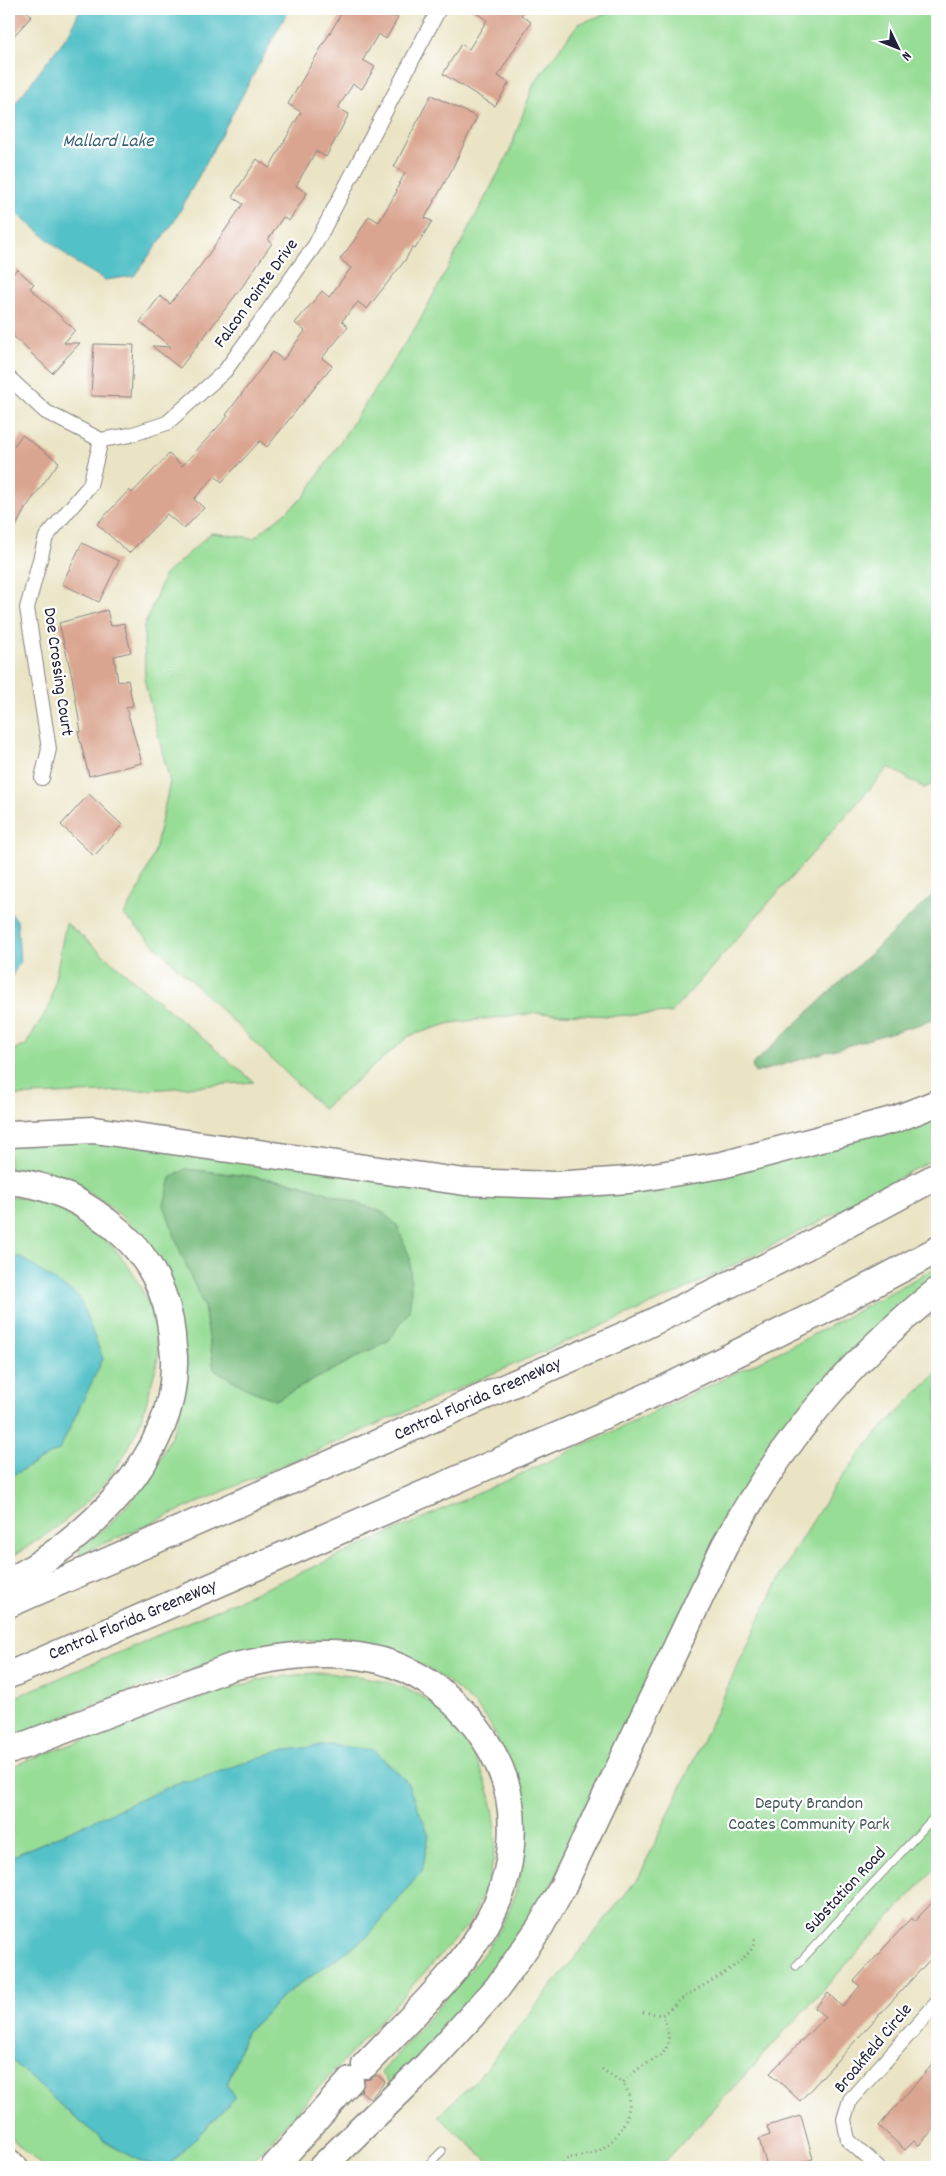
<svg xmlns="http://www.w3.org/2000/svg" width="946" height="2176" font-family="Dekko,sans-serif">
<rect width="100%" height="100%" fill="#fff"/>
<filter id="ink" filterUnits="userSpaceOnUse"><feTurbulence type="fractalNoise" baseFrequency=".02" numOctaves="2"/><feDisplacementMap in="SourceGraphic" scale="10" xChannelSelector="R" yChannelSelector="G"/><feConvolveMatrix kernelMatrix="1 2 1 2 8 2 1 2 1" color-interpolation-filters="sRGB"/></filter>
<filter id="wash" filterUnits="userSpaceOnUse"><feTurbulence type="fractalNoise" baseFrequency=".0096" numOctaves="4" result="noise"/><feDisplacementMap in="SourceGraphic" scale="20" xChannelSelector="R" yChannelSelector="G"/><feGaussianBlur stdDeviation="1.12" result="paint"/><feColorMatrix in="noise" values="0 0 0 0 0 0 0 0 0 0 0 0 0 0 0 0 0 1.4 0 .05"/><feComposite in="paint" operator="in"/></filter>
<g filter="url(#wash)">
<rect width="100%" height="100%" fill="#eae4c4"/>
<g fill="#97dd96" stroke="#5c8068" fill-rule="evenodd">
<path d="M619,9H937V782L924,788L889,767L671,1013L611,1016L535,1013L451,1023L409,1036L323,1109L124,915L140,888L155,850L170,782L145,683L144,627L164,576L211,533L254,538L304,497L419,322L509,153L534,83L578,24Z"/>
<path d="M66,923L254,1082L148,1090L9,1096V1051L25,1046L50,1005Z"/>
<path d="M937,1111V1157L823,1220L684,1290L80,1554L78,1549L110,1524L138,1493L159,1461L176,1425L184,1391L187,1364L147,1243L128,1222L110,1206L88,1192L60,1179L27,1171L9,1169V1144L76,1138L529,1193ZM185,1169L257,1177L300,1184L382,1212L389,1340L276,1400L214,1369Z"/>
<path d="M9,1196C52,1199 93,1221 120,1255C139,1280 158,1316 158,1348C159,1363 153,1376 150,1389C130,1474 81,1515 9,1558V1477L59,1450L21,1257L9,1258Z"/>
<path d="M937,1267V1282L809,1407L515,1953L393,2086L381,2073C404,2046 428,2019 451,1992C470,1970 491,1948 504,1921C520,1890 531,1838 523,1803C520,1790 512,1777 507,1765C501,1752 497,1738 491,1726C485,1715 476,1706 467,1698C427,1660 378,1641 323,1641C266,1641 214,1661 161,1680C110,1698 59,1718 9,1739V1700C273,1585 538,1471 797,1343C844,1319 891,1292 937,1267Z"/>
<path d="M937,1373V1866L660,2167H495L438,2116L478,2078L639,1877L767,1603L795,1549L835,1486L877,1433Z"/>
<path d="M314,1673C351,1673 392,1679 424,1698C469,1725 501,1798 495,1849C491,1877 481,1904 466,1927L246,2167H167L235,2098L227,2085L246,2032L287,1993L367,1937L192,1781H182L11,1857L9,1860V1767L217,1692L268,1678Z"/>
<path d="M9,2057L69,2113L110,2145L154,2167H43L9,2136Z"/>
</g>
<g fill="#79bc7f" stroke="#4e6f5d">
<path d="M937,891V1019L755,1073L752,1065Z"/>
<path d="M185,1169L257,1177L300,1184L382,1212L397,1225L410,1258L411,1295L409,1311L389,1340L276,1400L247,1389L214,1369L204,1307L181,1254L164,1205L171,1178Z"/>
</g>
<g fill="#53c1c8" stroke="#3a7282">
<path d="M80,9H289L174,222L134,276L105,280L73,261L9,206V108L17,101L70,32Z"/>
<path d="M9,911L17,920L20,962L9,981Z"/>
<path d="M20,1257L79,1297L103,1359L59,1450L9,1477V1258Z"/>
<path d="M330,1745L374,1750L407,1782L429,1835L422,1871L367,1937L287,1993L246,2032L227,2085L235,2098L167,2167C119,2167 44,2089 9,2057V1860L11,1857L182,1781H192L278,1751Z"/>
</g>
<g id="blocks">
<g fill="#daa590">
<path d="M9,9H24L32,16L9,41Z"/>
<path d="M344,9H382L398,18L386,39L378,34L363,60L375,67L362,89L353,84L338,108L349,114L326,157L316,151L296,186L307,193L289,221L283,217L268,240L272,243L242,287L180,368L152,346L171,347L140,322L160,296L170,304L204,261L243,204L232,197L257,159L269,168L301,112L288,104Z"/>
<path d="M470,9H527L521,15L531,22L498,76L509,83L495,106L443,74L461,44L469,49L487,20Z"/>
<path d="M431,95L477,117L451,171L425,218L432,221L415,249L412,247L406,259L367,309L358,302L342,321L348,327L322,358L332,366L267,447L260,441L222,482L215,476L194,499L204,508L184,529L167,514L129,553L97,524L129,490L132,493L169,454L182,466L228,416L226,415L273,352L283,360L305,331L295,323L322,291L329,297L351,268L340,259L354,241L369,216L379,222L397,191L396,190L405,173L394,167Z"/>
<path d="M17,269L34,284L30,288L75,330L64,343H80L52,373L9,332V278Z"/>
<path d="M94,344L134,345L131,397L91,396Z"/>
<path d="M22,435L59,462L25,509L9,539V452Z"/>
<path d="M82,543L119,561L99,602L62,584Z"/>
<path d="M107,610L111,626L124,623L131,652L114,656L118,682L128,680L133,706L126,707L142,763L89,776L78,732H81L72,677L59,623Z"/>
<path d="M89,794L122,825L94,856L61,825Z"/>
<path d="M937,1897V1952L800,2101L770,2073L825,2017L815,2008L828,1993L842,2007L860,1986L854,1981L911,1918L914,1922Z"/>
<path d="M937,2059V2126L919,2145L914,2141L905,2150L879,2126Z"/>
<path d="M377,2075L385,2082L370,2099L361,2091L364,2080L370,2079Z"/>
<path d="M801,2116L813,2159L784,2167H767L759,2139L770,2135L767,2126Z"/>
</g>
</g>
</g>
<g filter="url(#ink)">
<use href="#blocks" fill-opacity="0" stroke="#868380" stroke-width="1"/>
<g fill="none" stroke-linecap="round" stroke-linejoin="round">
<g stroke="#868380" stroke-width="9">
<g id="service">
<path d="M796,1966L937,1814"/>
<path d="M426,2167L442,2151"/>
</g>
</g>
<g stroke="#868380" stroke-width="16">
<g id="minor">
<path d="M9,378L46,412L101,440L130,435L167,423L225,371L315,245L439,9"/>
<path d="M42,778L49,749L27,608L46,537L90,485L101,440"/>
<path d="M878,2167L848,2140L844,2119L850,2100L937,2003"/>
</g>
</g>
<g stroke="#868380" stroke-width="25">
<path id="primary" d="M9,2160L17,2167"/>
</g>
<g stroke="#868380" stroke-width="29">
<g id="motorway">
<path d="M9,1134L94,1130L465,1182L553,1185L629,1180L722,1165L896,1119L937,1103"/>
<path d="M9,1181C54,1185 86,1203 120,1232C150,1258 168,1295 172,1335C172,1345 175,1355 174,1365C174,1460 86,1539 9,1582"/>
<path d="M9,1604L634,1331L792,1254L937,1176"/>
<path d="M9,1675L662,1390L821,1312L937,1250"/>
<path d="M9,1751L231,1667C276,1657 323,1649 369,1658C434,1669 496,1732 509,1797C515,1828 511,1868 499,1898C474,1961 412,2015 365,2065"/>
<path d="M274,2167L350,2081"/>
<path d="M322,2167L427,2065L498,1987L540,1927L562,1888L724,1547C779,1446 846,1363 937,1291"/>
</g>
</g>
<g stroke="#868380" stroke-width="3" stroke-dasharray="1 4" stroke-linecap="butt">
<path d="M643,2012L662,2015"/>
<path d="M602,2069L623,2083"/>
<path d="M560,2167L568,2158C580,2156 593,2155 603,2148C622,2134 639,2104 623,2083C644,2054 684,2064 662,2015C669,2010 676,2003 683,1998C698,1987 761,1958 754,1936"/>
</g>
<use href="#service" stroke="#fff" stroke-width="7"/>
<use href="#minor" stroke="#fff" stroke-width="14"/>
<use href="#primary" stroke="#fff" stroke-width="22"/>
<use href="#motorway" stroke="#fff" stroke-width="26"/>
</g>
</g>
<g text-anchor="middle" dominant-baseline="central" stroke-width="4.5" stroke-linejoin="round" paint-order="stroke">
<g font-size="18" fill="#22223b" stroke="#fff">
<text transform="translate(257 294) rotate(-54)">Falcon Pointe Drive</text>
<text transform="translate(57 672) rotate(82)">Doe Crossing Court</text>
<text transform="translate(478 1400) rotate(-24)">Central Florida GreeneWay</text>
<text transform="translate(133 1621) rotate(-23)">Central Florida GreeneWay</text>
<text transform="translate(846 1891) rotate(-47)">Substation Road</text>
<text transform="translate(874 2049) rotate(-50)">Broakfield Circle</text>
</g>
<g font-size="18" fill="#455a56" stroke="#fff">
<text x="809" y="1804">Deputy Brandon<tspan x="809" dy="21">Coates Community Park</tspan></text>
</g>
<g font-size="19" font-style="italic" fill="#366273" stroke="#fff">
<text x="108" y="142">Mallard Lake</text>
</g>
</g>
<rect width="946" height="2176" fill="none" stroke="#fff" stroke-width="30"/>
<g transform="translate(898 48) rotate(133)" stroke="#ffffff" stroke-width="4" paint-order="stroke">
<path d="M0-4L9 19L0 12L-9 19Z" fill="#22223b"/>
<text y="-8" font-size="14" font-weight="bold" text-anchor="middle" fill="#22223b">N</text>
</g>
</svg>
